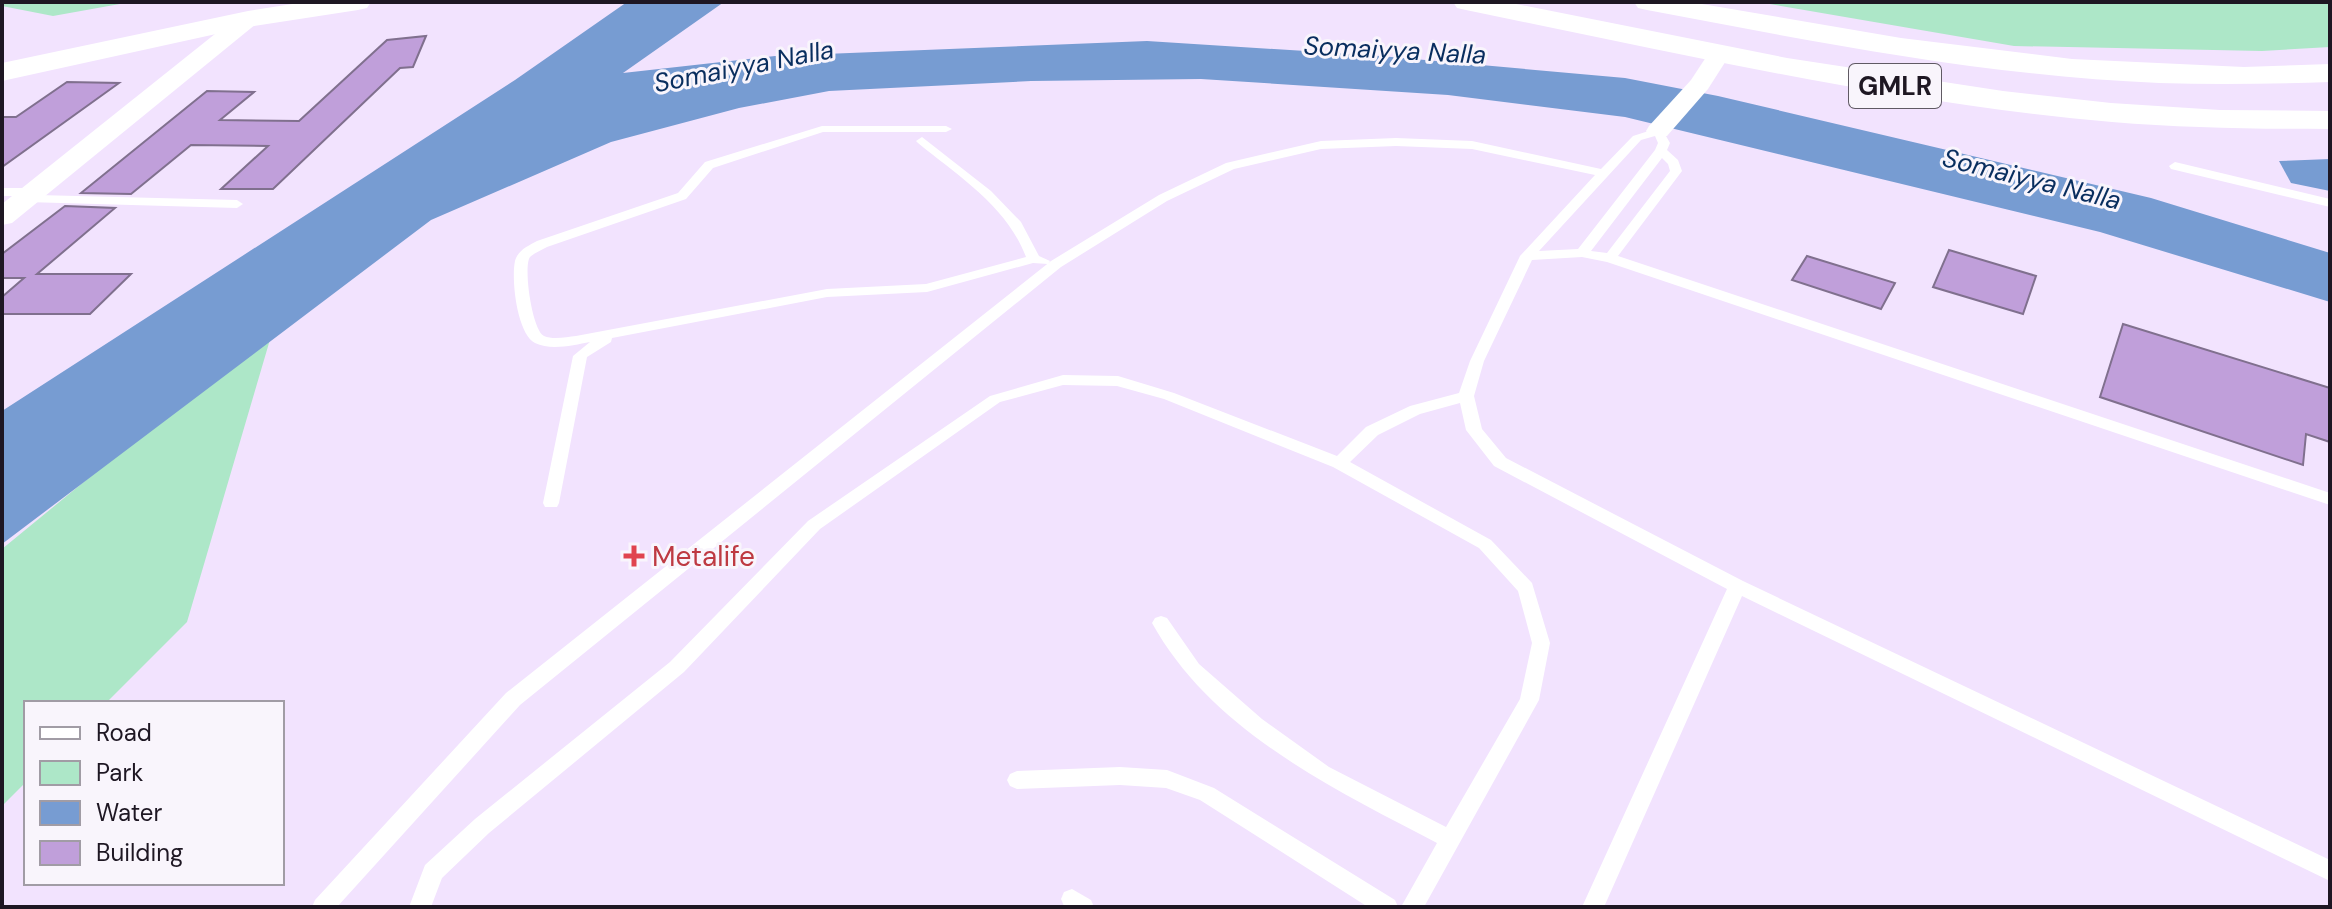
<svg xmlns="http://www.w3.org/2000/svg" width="2332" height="909" font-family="'DM Sans',sans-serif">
<rect width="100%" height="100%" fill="#f2e3fe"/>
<g fill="#ade7c8">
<path d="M2,2H131L53,16L2,6Z"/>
<path d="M1758,2H2330V47L2262,51L2014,46Z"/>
<path d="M274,326L187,622L106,703H26V782L2,806V549Z"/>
</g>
<g fill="#779cd2">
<path d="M627,2H724L623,73L775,56L1147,41L1369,55L1625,78L1718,96L2151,198L2330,253V302L2100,232L1625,117L1448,95L1201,79L1031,81L829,91L739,108L611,142L431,220L2,544V411L515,80Z"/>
<path d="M2330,159V191L2291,183L2279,161Z"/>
</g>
<g fill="#c09fda" stroke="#80708e" stroke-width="2">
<path d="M426,36L413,67L400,68L273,189H221L268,146L191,145L131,194L81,193L207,91L254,92L220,120L299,121L387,40Z"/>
<path d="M67,82L119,83L2,167V117H16Z"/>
<path d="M65,206L115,208L37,274H131L90,314H2V297L24,278H2V254Z"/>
<path d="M1949,250L2036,276L2023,314L1933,287Z"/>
<path d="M1807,256L1895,283L1881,309L1792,280Z"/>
<path d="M2123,324L2330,388V442L2306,434L2303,465L2100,397Z"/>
</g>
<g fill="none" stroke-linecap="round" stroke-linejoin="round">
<g fill="#fff" fill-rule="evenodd">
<path d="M822,126H946L952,129L946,132H823L713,168L686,199L547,247C542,250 534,253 530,257C523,266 532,330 544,336C553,340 567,337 576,336L827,289L926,284L1026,257C1007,206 958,176 918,143L916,141L922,137L991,191L1021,222L1039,256L1050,261L1048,264L1033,263L927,292L827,297L612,338L611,342L587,357L559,503L557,507H545L543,503L573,356L590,342C574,345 551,351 535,343C517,334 511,279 515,261C518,250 528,246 537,241L678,193L705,162Z"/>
<path d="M1658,128L1662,129L1670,143L1667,150L1678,160L1682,171L1618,256L2330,493V505L1607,262L1582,257L1532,260L1484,361L1474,396L1482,429L1506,458L1743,581L2330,860V881L1742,596L1604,907H1582L1727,589L1494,466L1466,430L1460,403L1420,414L1378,435L1350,462L1491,540L1532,583L1550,643L1539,700L1424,907H1401L1437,843C1332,788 1212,731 1152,623L1155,618L1161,616L1167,618L1199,664L1262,719L1329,767L1446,827L1520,699L1532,643L1518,591L1479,548L1333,467L1164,399L1117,386L1063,385L1000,402L820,529L684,672L489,833L442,878L431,907H409L425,865L475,819L670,662L808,521L990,396L1063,375L1118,376L1174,393L1337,456L1366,427L1410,406L1459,393L1470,361L1520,256L1595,175L1472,149L1396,146L1321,149L1234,169L1167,201L1061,267L520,705L337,907H312L315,900L506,693L1051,261L1159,195L1226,163L1321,141L1396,138L1472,141L1601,169L1633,136ZM1655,136L1658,143L1655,150L1578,249L1539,251L1641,140ZM1662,158L1668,164L1670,171L1607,253L1591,251Z"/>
<path d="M2175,162L2330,199V207L2171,169L2169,166Z"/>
<path d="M2,188H33L37,189V195L237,200L243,204L237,208L26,202L22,201L21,196H2Z"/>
<path d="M1120,767L1167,770L1214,788L1395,900L1398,907H1368L1200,800L1166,788L1120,785L1017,789L1010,786L1007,780L1010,774L1017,771Z"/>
<path d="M1072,889L1091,900L1094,907L1064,906L1061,899L1064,892Z"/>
</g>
<g fill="#fff" fill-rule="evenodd">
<path d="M248,13L259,19L256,24L12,223L2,225V204L240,14Z"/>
<path d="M1720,46L1731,53L1708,89L1667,136H1649L1646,131L1649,126L1691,80L1712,48Z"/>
</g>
<g fill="#fff" fill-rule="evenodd">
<path d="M305,2H371L367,8L358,10L248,27L2,81V63L248,11Z"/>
<path d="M1453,2H1506L1787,58L2003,91L2111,103L2220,110L2330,111V129C2257,129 2184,128 2112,122C1894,103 1680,54 1466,10L1457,8Z"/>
<path d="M1634,2H1690L1901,38L2072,59L2244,67L2330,64V82C2273,84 2216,85 2159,83C1987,76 1816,42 1647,10L1638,8Z"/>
</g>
</g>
<path fill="#e0444e" stroke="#f9f5fc" stroke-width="3" d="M630 544h8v8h8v8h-8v8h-8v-8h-8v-8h8z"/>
<g text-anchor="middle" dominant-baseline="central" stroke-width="6" stroke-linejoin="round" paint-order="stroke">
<g font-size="26" font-style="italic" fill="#092e5f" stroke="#f9f5fc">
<text transform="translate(1395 50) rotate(3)">Somaiyya Nalla</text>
<text transform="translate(744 66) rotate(-11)">Somaiyya Nalla</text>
<text transform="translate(2032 179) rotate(14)">Somaiyya Nalla</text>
</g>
<rect fill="#f9f5fc" stroke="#605a64" stroke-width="2" x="1849" y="64" width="92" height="44" rx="6"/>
<g font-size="26" font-weight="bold" fill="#1e1723">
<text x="1895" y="86">GMLR</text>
</g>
<g font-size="28" fill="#be3a42" stroke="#f9f5fc" text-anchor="start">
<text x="652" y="556">Metalife</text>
</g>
</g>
<rect width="2332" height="909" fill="none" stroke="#1e1723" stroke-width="8"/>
<rect x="24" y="701" width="260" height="184" fill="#f9f5fc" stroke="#a19ca5" stroke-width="2"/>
<rect x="40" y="727" width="40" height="12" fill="#ffffff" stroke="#a19ca5" stroke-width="2"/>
<text x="96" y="741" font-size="24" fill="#1e1723">Road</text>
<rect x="40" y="761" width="40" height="24" fill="#ade7c8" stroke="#a19ca5" stroke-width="2"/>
<text x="96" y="781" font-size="24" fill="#1e1723">Park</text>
<rect x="40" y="801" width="40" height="24" fill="#779cd2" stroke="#a19ca5" stroke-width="2"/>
<text x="96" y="821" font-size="24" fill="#1e1723">Water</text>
<rect x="40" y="841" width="40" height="24" fill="#c09fda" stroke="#a19ca5" stroke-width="2"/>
<text x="96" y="861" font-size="24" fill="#1e1723">Building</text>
</svg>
